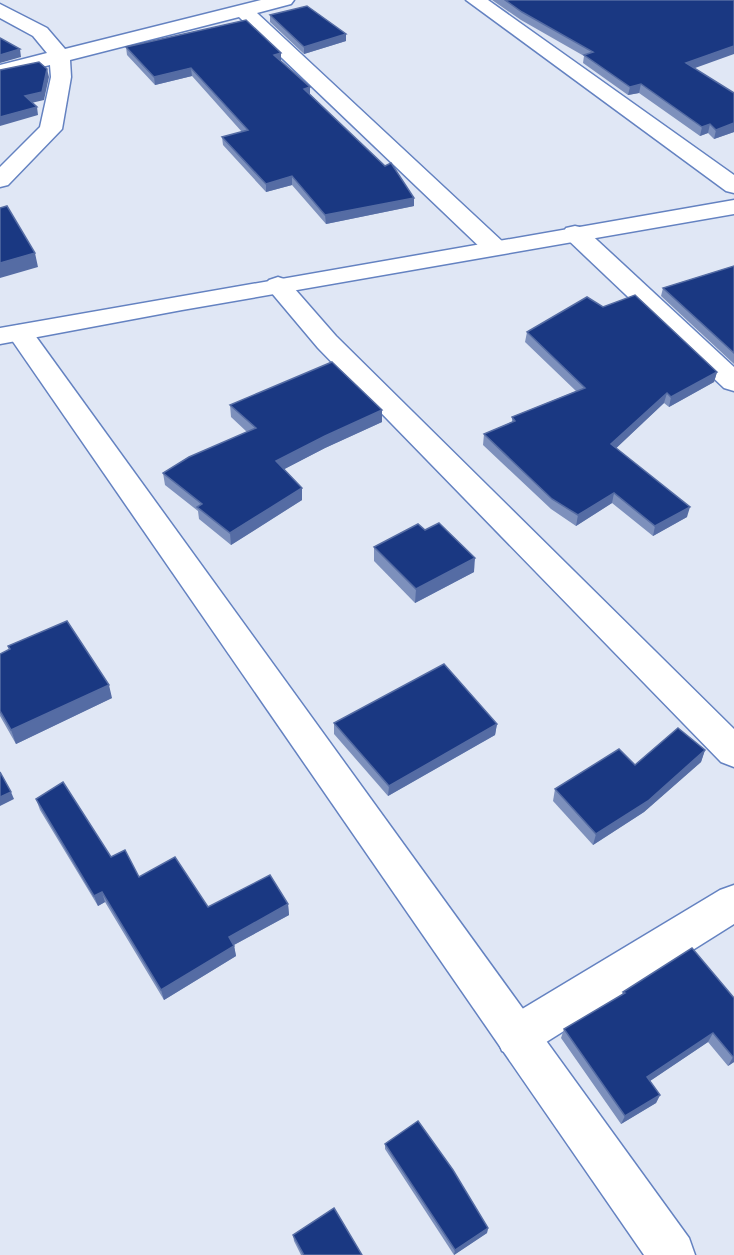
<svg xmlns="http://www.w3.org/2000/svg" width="734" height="1255" font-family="Helvetica,sans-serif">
<rect width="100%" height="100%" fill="#e0e7f5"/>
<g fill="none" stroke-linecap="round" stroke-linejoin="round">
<g stroke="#6482c1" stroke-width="3">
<g id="minor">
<path d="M261,0H294L291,4L257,13L503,242L506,247L503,252L494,254L485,252L239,17L70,60L71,77L62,129L8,185L0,187V167L40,127L51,77L50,65L0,77V65L47,53L33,36L0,18V4L47,28L65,49Z"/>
<path d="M466,0H488L734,175V193L726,191Z"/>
<path d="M575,226L584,228L734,367V391L724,388L566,238L563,233L566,228Z"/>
<path d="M278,277L287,280L336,336L734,729V767L721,762L318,348L265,285L269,280Z"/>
<path d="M734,885V924L532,1051L517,1057L502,1051L496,1036L502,1021L720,890Z"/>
</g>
</g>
<g stroke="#6482c1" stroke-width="3">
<path id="tertiary" d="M20,325L29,327L689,1238L695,1255H644L7,333L11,327Z"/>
</g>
<g stroke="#6482c1" stroke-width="3">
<path id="primary" d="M734,200V214L182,310L0,344V328Z"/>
</g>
<use href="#minor" fill="#fff" fill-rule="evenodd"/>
<use href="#tertiary" fill="#fff" fill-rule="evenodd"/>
<use href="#primary" fill="#fff" fill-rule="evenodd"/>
</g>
<g fill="#7d90bc">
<path d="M492,0H734L694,68L734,93V132L714,139L708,133L700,136L639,93L628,95L583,63L584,56L521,20Z"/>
<path d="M270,15L346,34V41L304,54L270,22Z"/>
<path d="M126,47L281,53V61L310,94L414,198V206L326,224L292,185L266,192L223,145L222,137L242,132L192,76L155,85L127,55Z"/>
<path d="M734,266V364L661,296L663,288Z"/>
<path d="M527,332L717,372L714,382L669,407L664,403L616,448L687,517L653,536L612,503L576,526L551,509L483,445L484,434L512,422V417L576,391L525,342Z"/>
<path d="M230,405L382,410V422L325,448L284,469L302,488V500L231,545L199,519L198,511L165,485L163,473L247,432L231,417Z"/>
<path d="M425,530L474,572L415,603L374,561V547Z"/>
<path d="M8,646L112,698L16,744L0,716V654L9,650Z"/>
<path d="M334,723L497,724L495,735L388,796L334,734Z"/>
<path d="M705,750L701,762L644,812L593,845L553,801L555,789L635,765Z"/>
<path d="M36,799L111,857L139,877L208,907L288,904L289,915L234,945L236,956L164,1000L105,902L98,906L40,810Z"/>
<path d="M623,992L734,998V1062L728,1066L708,1042L650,1081L660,1095L656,1103L621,1124L561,1038L564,1029L622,995Z"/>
<path d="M385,1144L488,1228L487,1233L454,1255L385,1149Z"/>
<path d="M293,1235L362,1255H301L294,1241Z"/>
</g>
<g fill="#556ca4">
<path d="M346,34V41L304,54V47Z"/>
<path d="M734,46V54L684,72L686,63Z"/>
<path d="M20,49L21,57L0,63V55Z"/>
<path d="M281,53V61L274,63V55Z"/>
<path d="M191,68L192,76L155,85L154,77Z"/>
<path d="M47,69L49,77L44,100L27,104L25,96Z"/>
<path d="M641,84L639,93L628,95L630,87Z"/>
<path d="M310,87V95L304,89Z"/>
<path d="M37,107L38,115L0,126V117Z"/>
<path d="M734,123V132L714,139L716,130Z"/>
<path d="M710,124L708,133L700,136L702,127Z"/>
<path d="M292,176V185L266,192V184Z"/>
<path d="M414,198V206L326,224L325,215Z"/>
<path d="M35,253L38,267L0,278V263Z"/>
<path d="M717,372L714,382L669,407L671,397Z"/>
<path d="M667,393L664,403L609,455L611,444Z"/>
<path d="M382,410V422L325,448L277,473L276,461L325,436Z"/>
<path d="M302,488V500L231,545L230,533Z"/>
<path d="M614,493L612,503L576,526L578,515Z"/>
<path d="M690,507L687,517L653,536L655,526Z"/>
<path d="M475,558L474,572L415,603L416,589Z"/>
<path d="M109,685L112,698L16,744L11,730Z"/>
<path d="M497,724L495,735L388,796L389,786Z"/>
<path d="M705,750L701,762L644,812L593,845L596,834Z"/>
<path d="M11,792L14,799L0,806V797Z"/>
<path d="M102,892L105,902L98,906L94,896Z"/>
<path d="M288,904L289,915L230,947L229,937Z"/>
<path d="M234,946L236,956L164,1000L161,990Z"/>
<path d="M713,1033L708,1042L644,1085L647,1077Z"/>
<path d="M734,1057V1062L728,1066L733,1057Z"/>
<path d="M660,1095L656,1103L621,1124L625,1116Z"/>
<path d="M488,1228L487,1233L454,1255L455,1250Z"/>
</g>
<g fill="#1a3882" stroke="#556ca4" stroke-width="1.5">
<path d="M505,0H734V46L686,63L734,93V123L716,130L710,124L702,127L641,84L630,87L584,55L593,52L522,12Z"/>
<path d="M307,6L346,34L304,47L270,15Z"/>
<path d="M246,20L281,53L274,55L310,87L304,89L385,166L391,163L414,198L325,215L292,176L266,184L222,137L248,130L191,68L154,77L126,47Z"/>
<path d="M0,38L20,49L0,55Z"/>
<path d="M39,62L47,69L42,92L25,96L37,107L0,117V70Z"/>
<path d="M7,206L35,253L0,263V208Z"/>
<path d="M734,266V353L663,288Z"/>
<path d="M635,295L717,372L671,397L667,393L611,444L690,507L655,526L614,493L578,515L552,499L484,434L515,421L512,417L585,388L527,332L587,297L603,307Z"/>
<path d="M332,362L382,410L325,436L276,461L302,488L230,533L197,507L202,504L163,473L189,457L256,428L230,405Z"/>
<path d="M439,523L475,558L416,589L374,547L418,524L425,530Z"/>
<path d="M67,621L109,685L11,730L0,711V654L10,649L8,646Z"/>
<path d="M444,664L497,724L389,786L334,723Z"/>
<path d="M678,728L705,750L648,801L596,834L555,789L619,749L635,765Z"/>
<path d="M0,772L11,792L0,797Z"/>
<path d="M63,782L111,857L125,850L139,877L175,857L208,907L270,875L288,904L229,937L234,946L161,990L102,892L94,896L36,799Z"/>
<path d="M692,948L734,998V1057H733L713,1033L647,1077L660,1095L625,1116L564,1029L625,993L623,992Z"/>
<path d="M418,1121L453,1170L488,1228L455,1250L385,1144Z"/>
<path d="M334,1208L362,1255H304L293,1235Z"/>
</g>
</svg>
